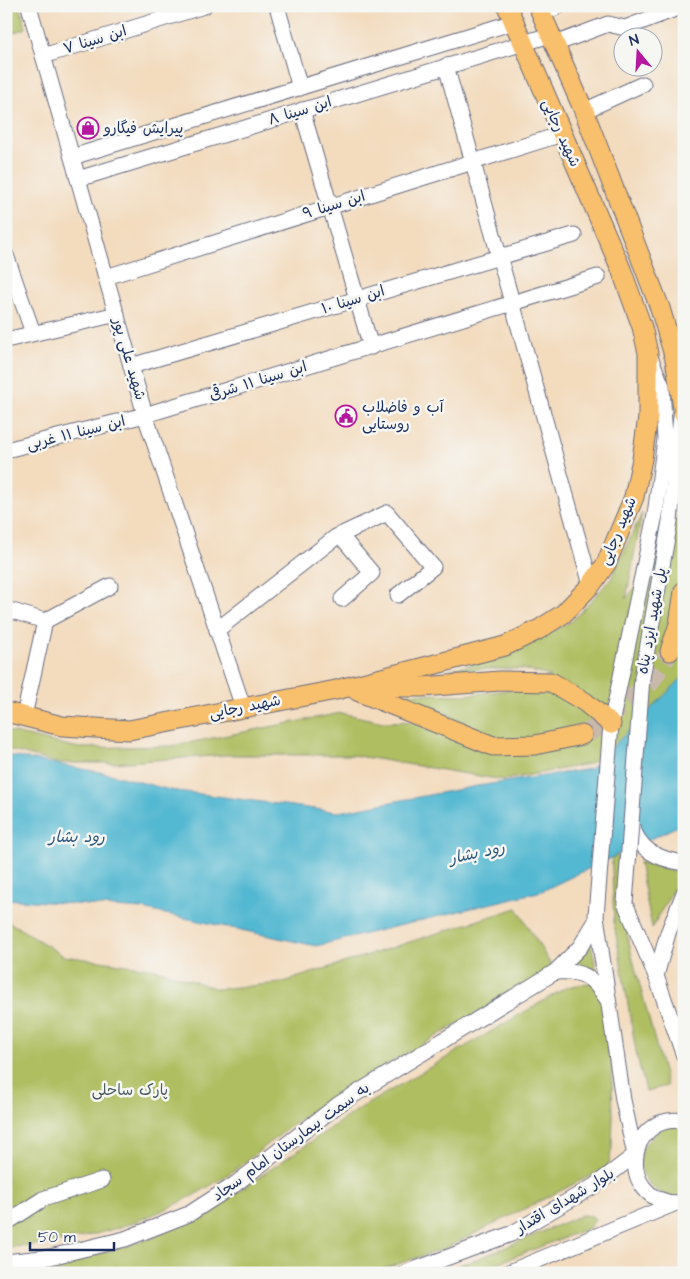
<svg xmlns="http://www.w3.org/2000/svg" width="690" height="1279" font-family="'Architects Daughter','Playpen Sans Arabic',sans-serif">
<rect width="100%" height="100%" fill="#f6f6f2"/>
<filter id="ink" filterUnits="userSpaceOnUse"><feTurbulence type="fractalNoise" baseFrequency=".02" numOctaves="2"/><feDisplacementMap in="SourceGraphic" scale="10" xChannelSelector="R" yChannelSelector="G"/><feConvolveMatrix kernelMatrix="1 2 1 2 8 2 1 2 1" color-interpolation-filters="sRGB"/></filter>
<filter id="wash" filterUnits="userSpaceOnUse"><feTurbulence type="fractalNoise" baseFrequency=".0096" numOctaves="4" result="noise"/><feDisplacementMap in="SourceGraphic" scale="20" xChannelSelector="R" yChannelSelector="G"/><feGaussianBlur stdDeviation="1.12" result="paint"/><feColorMatrix in="noise" values="0 0 0 0 0 0 0 0 0 0 0 0 0 0 0 0 0 1.4 0 .05"/><feComposite in="paint" operator="in"/></filter>
<g filter="url(#wash)">
<rect width="100%" height="100%" fill="#f3dbbe"/>
<g fill="#afbe60" stroke="#65765f">
<path d="M6,6H20L26,28L6,35Z"/>
<path d="M669,380L675,387L668,503L660,549L684,505V690L617,840L620,902L632,956L667,1086L646,1091L637,1057L614,923L611,842L612,748L589,764L503,780L352,755H225L113,763H57L6,749V731L79,748L172,746L341,713L383,722L434,721L453,716L388,693L464,695L519,689L550,676L522,669H450L497,660L572,621L611,579L642,513L626,599L641,580L669,442Z"/>
<path d="M639,862L682,873L652,928Z"/>
<path d="M517,908L554,970C481,1012 406,1052 334,1096C297,1119 265,1148 230,1173C166,1217 85,1245 6,1247V920L64,956L156,969L217,989L280,983Z"/>
<path d="M591,943L597,974L576,963Z"/>
<path d="M609,979L613,1116L612,1148L608,1167L446,1248L371,1273H6V1267L71,1262L150,1239L214,1208L357,1110L567,987Z"/>
<path d="M684,1126V1198C649,1200 624,1161 652,1137C656,1134 660,1129 664,1128C670,1126 678,1127 684,1126Z"/>
<path d="M582,1215L592,1216L595,1219L589,1228L472,1273H436L475,1260Z"/>
</g>
<path fill="#52b8d1" stroke="#367498" d="M684,676V823L542,891L316,946L142,909L6,899V755L110,774L170,790L338,812L477,786L590,769Z"/>
</g>
<g filter="url(#ink)">
<g fill="none" stroke-linecap="round" stroke-linejoin="round">
<path stroke="#c8b9ab" stroke-width="19" stroke-dasharray="19 9" stroke-linecap="butt" d="M582,735L594,729L650,683L670,651"/>
<g stroke="#676b80" stroke-width="17">
<g id="minor">
<path d="M29,6L145,415L243,707"/>
<path d="M277,6L300,88"/>
<path d="M541,14L559,6"/>
<path d="M555,44L608,24L625,28L683,6"/>
<path d="M43,56L204,6"/>
<path d="M446,66L591,585"/>
<path d="M302,110L371,347"/>
<path d="M584,111L643,84"/>
<path d="M72,157L514,22"/>
<path d="M78,179L550,35"/>
<path d="M6,255L33,333"/>
<path d="M106,277L562,134"/>
<path d="M6,340L117,314"/>
<path d="M131,366L574,235"/>
<path d="M6,450L145,415L598,277"/>
<path d="M340,535L372,573L342,599"/>
<path d="M6,609L45,621L24,716"/>
<path d="M45,621L110,586"/>
<path d="M217,630L336,537L387,513L433,567L398,595"/>
<path d="M642,678L670,521L682,407"/>
<path d="M631,823C638,850 657,859 684,863"/>
<path d="M625,903L656,976L684,1056"/>
<path d="M555,972C582,970 592,976 607,999"/>
<path d="M656,976L668,933L684,893"/>
<path d="M677,1203C616,1201 625,1112 684,1121"/>
<path d="M6,1223L43,1199L102,1180"/>
<path d="M6,1262L50,1257L125,1239L189,1214L234,1185L339,1104L555,972L580,947L596,921"/>
<path d="M405,1273L511,1234L594,1186L635,1155L623,1100L596,916L611,724L655,515L665,439L662,386L650,357"/>
<path d="M507,1273L676,1203"/>
</g>
</g>
<g stroke="#676b80" stroke-width="21">
<g id="major">
<path d="M538,6L584,111L660,308L675,359L684,414"/>
<path d="M670,651L679,624L684,591"/>
<path d="M375,687H422L500,681L551,682L585,702L611,724"/>
<path d="M357,691L493,746L535,745L582,735"/>
<path d="M6,712L62,726L129,730L336,690L505,646L538,630L563,614L591,585L606,564L634,497L642,459L648,417V353L642,327L621,269L507,6"/>
</g>
</g>
<use href="#minor" stroke="#fff" stroke-width="15"/>
<use href="#major" stroke="#f8bf6c" stroke-width="19"/>
<g stroke="#676b80" stroke-width="17" stroke-linecap="butt">
<path id="minor-bridge" d="M625,903L642,678"/>
</g>
<use href="#minor-bridge" stroke="#fff" stroke-width="15"/>
</g>
</g>
<defs>
<g id="shop-ring" transform="scale(1.125)"><circle r="9.5" fill="#f6f6f2" stroke="#b5179e" stroke-width="1.5"/><path d="M-5-2.5h2.3a2.7 3.5 0 0 1 5.4 0H5L5.5 6h-11ZM-1.5-2.5h3a1.5 2.3 0 0 0-3 0Z" fill="#b5179e"/></g>
<g id="civic-ring" transform="scale(1.125)"><circle r="9.5" fill="#f6f6f2" stroke="#b5179e" stroke-width="1.5"/><path d="M-.6-6.5H3V-4.5H.6V-3L4-1V1h2V6H-6V1h2V-1L-.6-3ZM-1.2 2.5V6h2.4V2.5Z" fill="#b5179e"/></g>
</defs>
<g fill-rule="evenodd">
<use href="#shop-ring" x="88" y="128"/>
<use href="#civic-ring" x="346" y="416"/>
</g>
<g text-anchor="middle" dominant-baseline="central" stroke-width="5" stroke-linejoin="round" paint-order="stroke">
<g font-size="15" fill="#1b2f5e" stroke="#f6f6f2">
<text transform="translate(95 40) rotate(-17)">ابن سینا ۷</text>
<text transform="translate(300 111) rotate(-17)">ابن سینا ۸</text>
<text transform="translate(561 133) rotate(66)">شهید رجایی</text>
<text transform="translate(334 205) rotate(-17)">ابن سینا ۹</text>
<text transform="translate(353 300) rotate(-17)">ابن سینا ۱۰</text>
<text transform="translate(129 359) rotate(74)">شهید علی پور</text>
<text transform="translate(258 381) rotate(-17)">ابن سینا ۱۱ شرقی</text>
<text transform="translate(76 433) rotate(-14)">ابن سینا ۱۱ غربی</text>
<text transform="translate(618 531) rotate(-67)">شهید رجایی</text>
<text transform="translate(652 621) rotate(-80)">پل شهید ایزد پناه</text>
<text transform="translate(245 707) rotate(-11)">شهید رجایی</text>
<text transform="translate(291 1142) rotate(-36)">به سمت بیمارستان امام سجاد</text>
<text transform="translate(565 1201) rotate(-31)">بلوار شهدای اقتدار</text>
</g>
<g font-size="15" fill="#1b2f5e" stroke="#f6f6f2" text-anchor="start">
<text x="104" y="128">پیرایش فیگارو</text>
<text x="362" y="407">آب و فاضلاب<tspan x="362" dy="17">روستایی</tspan></text>
</g>
<g font-size="15" fill="#475a5f" stroke="#f6f6f2">
<text x="130" y="1090">پارک ساحلی</text>
</g>
<g font-size="16" font-style="italic" fill="#2c5880" stroke="#f6f6f2">
<text x="77" y="837">رود بشار</text>
<text transform="translate(477 853) rotate(-12)">رود بشار</text>
</g>
</g>
<rect width="690" height="1279" fill="none" stroke="#f6f6f2" stroke-width="25"/>
<g transform="translate(638 52) rotate(342)"><circle r="24" fill="#f6f6f2" stroke="#9ea6b7"/>
<path d="M0-4L9 19L0 12L-9 19Z" fill="#b5179e"/>
<text y="-8" font-size="14" font-weight="bold" text-anchor="middle" fill="#1b2f5e">N</text>
</g>
<path d="M30 1242v8h84v-8" fill="none" stroke="#1b2f5e" stroke-width="2.5"/>
<text x="38" y="1242" font-size="15" fill="#1b2f5e" stroke="#f6f6f2" stroke-width="4" paint-order="stroke">50 m</text>
</svg>
